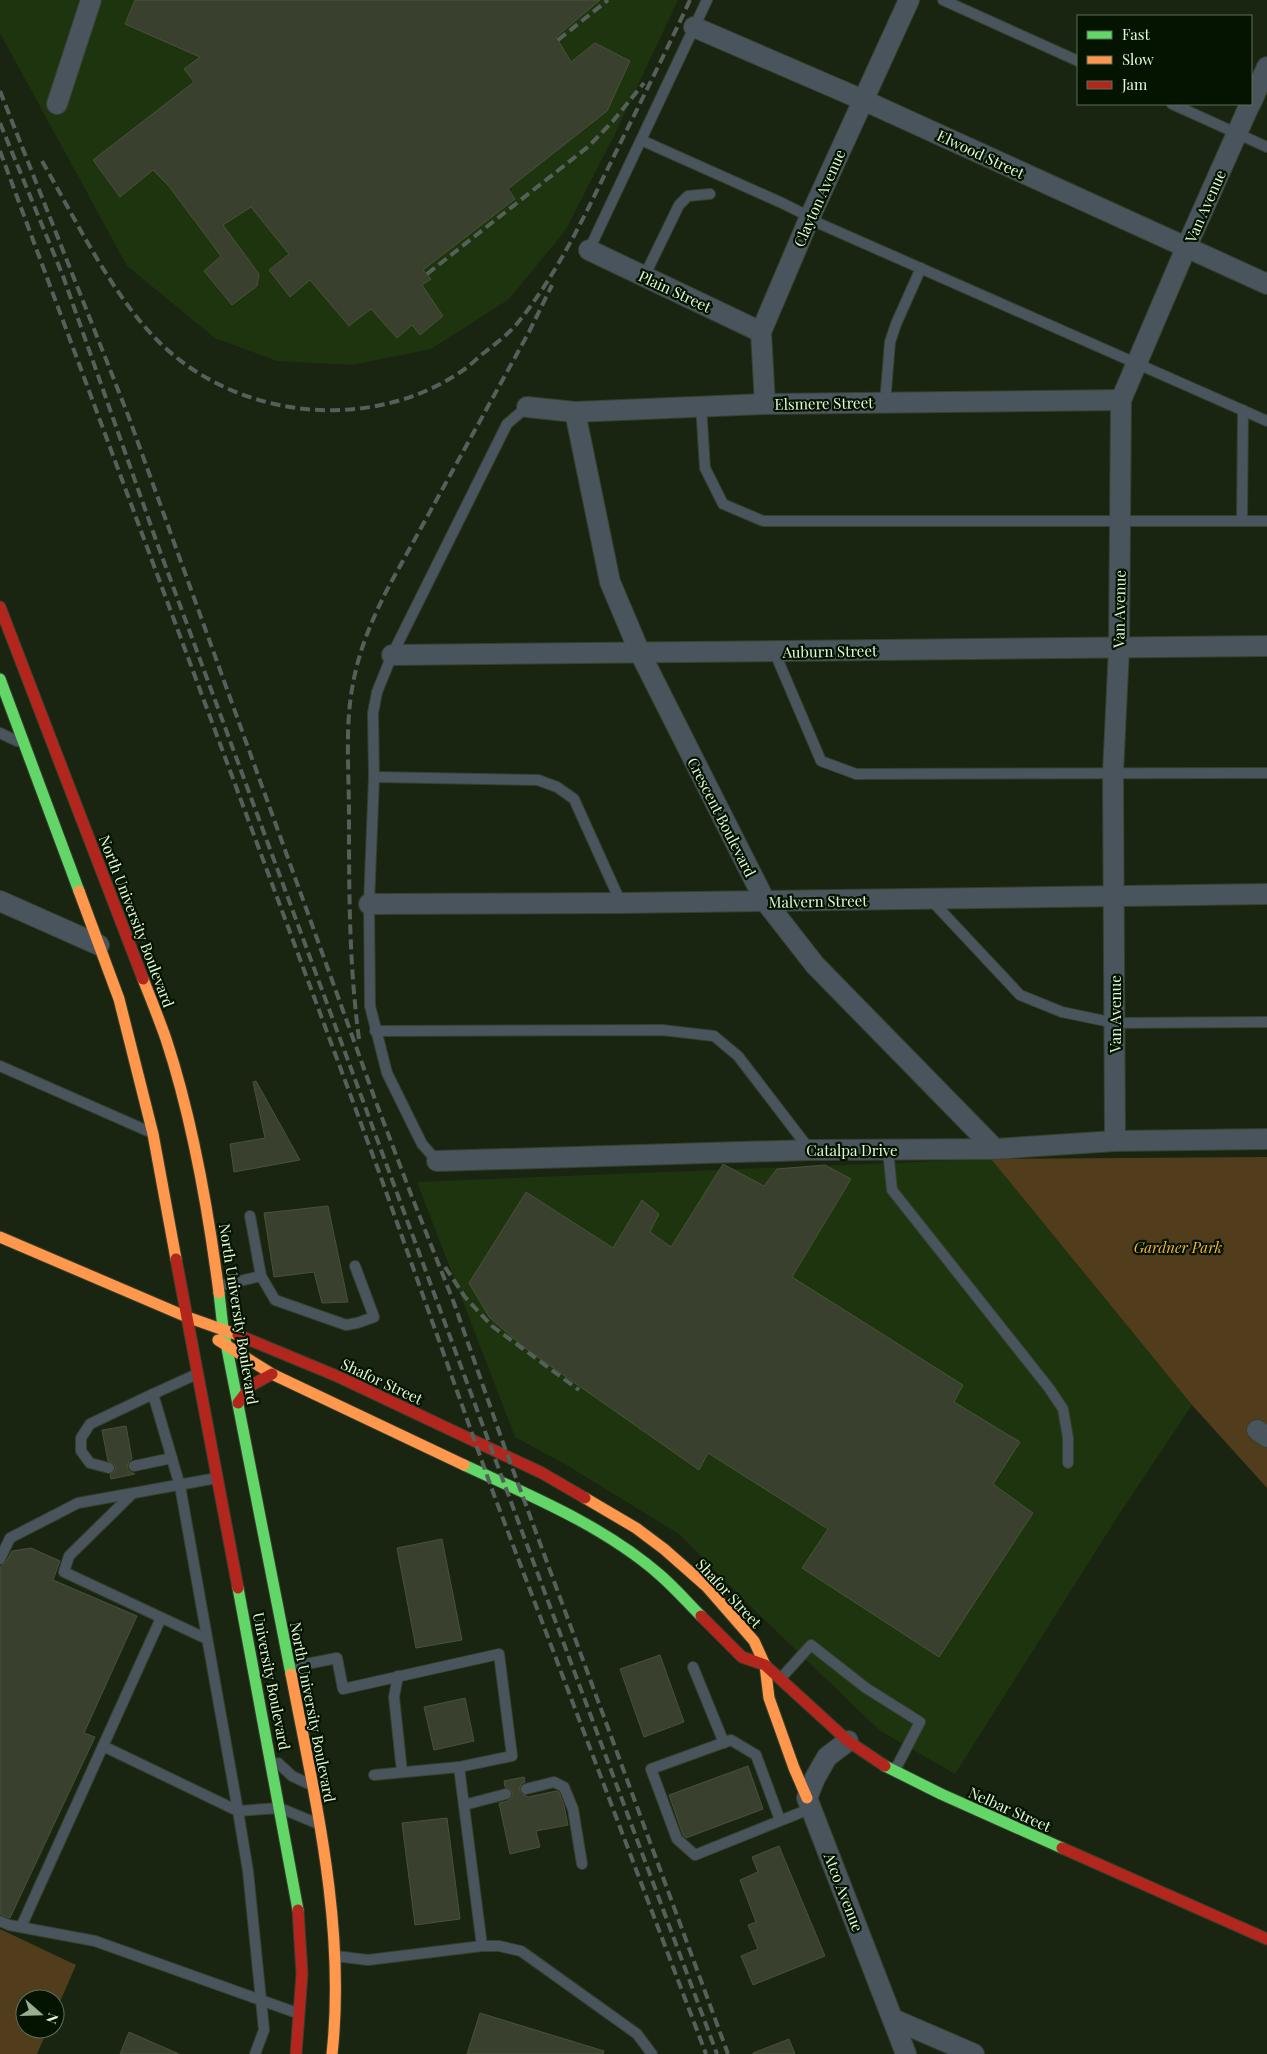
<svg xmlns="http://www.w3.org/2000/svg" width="1267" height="2054" font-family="'Playfair Display',serif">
<rect width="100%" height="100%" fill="#192411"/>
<g fill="#1e340e">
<path d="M0,0H678L614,136L565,231L508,300L431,349L352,365L277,361L215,338L127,266L0,33Z"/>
<path d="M991,1159L1192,1405L1118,1516L955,1774L879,1730L742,1598L679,1534L568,1466L515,1437L417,1182Z"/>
</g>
<g fill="#513d1b">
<path d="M1267,1157V1488L1192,1405L991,1159Z"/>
<path d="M0,1929L76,1965L55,2013V1999H25V2029H48L37,2054H0Z"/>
</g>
<g fill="#39402e" stroke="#495238">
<path d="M135,0H600L556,37L571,62L595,43L630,61L607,111L508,189L515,199L423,270L431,279L422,285L443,316L420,335L412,325L397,338L371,309L349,326L310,280L290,297L269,270L289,254L251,207L223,225L259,274L257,286L232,305L204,271L221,256L168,185L153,170L120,197L93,160L194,82L184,69L200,57L125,24Z"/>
<path d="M256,1081L300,1160L234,1172L230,1144L265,1138L253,1082Z"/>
<path d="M723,1164L764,1186L777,1169L825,1165L851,1179L792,1277L963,1385L954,1402L1020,1442L993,1484L1033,1513L939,1657L802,1568L828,1529L708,1453L699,1470L525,1348L490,1318L469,1283L526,1192L613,1248L642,1200L659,1214L650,1232L671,1247Z"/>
<path d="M328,1206L348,1302L322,1303L314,1272L274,1277L264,1213Z"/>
<path d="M126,1426L132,1459L129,1461L127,1467L129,1471L135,1474L111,1479L110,1475L114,1472L116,1467L113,1463L108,1461L102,1430Z"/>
<path d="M442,1539L462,1640L416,1648L397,1548Z"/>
<path d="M31,1548L60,1561L53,1580L137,1616L84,1733L95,1737L10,1918L0,1914V1567L6,1562L12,1551Z"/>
<path d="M660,1655L684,1722L644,1737L620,1669Z"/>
<path d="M465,1698L474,1741L434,1750L424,1707Z"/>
<path d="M748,1766L763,1809L686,1838L683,1835L669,1795Z"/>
<path d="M524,1777L525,1782L521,1784L519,1790L524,1795L528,1797L556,1791L559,1792L564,1806L568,1825L536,1831L540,1847L510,1854L499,1803L508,1801L513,1795L511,1790L505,1787L504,1781Z"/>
<path d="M447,1818L460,1919L415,1925L402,1823Z"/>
<path d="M779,1846L825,1956L753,1985L741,1956L758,1949L748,1925L756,1922L740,1880L758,1872L752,1857Z"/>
<path d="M480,2013L604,2051L603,2054H467Z"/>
<path d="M129,2032L179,2054H120Z"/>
<path d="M789,2039L795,2054H753V2053Z"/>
</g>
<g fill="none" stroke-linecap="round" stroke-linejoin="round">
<g stroke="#36402e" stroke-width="12">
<g id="lane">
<path d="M943,0L1078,61"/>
<path d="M1172,104L1267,147"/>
<path d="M641,140L782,203L802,213L809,219L1267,421"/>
<path d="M589,250L707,0"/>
<path d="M644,277L679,205L688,196L710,194"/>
<path d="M885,403L890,342L896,324L921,268"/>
<path d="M701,405L705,468L723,504L763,521H1267"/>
<path d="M1242,521L1243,410"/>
<path d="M774,651L821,761L856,774L1267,773"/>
<path d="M0,733L17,741"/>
<path d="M374,777L538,780L557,787L574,799L621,903"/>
<path d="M931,900L1020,995L1062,1012L1115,1023L1267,1022"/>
<path d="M375,1031L662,1030L714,1036L738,1056L810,1150"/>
<path d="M0,1066L150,1132"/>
<path d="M888,1150L892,1190L1049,1388L1063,1409L1068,1438V1463"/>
<path d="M437,1161L422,1144L387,1073L370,1006L369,904L374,777L373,713L377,692L392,655L507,424L527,407"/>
<path d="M261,1276L275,1300L346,1325L357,1323L374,1317L355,1266"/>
<path d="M219,1286L261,1276L250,1216"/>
<path d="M197,1374L153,1394L180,1486L238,1811L248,1871L264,2030L255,2054"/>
<path d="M134,1466L172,1458"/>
<path d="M109,1468L90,1463L81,1451V1438L90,1424L153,1394"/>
<path d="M132,1494L69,1556L64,1572L207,1639"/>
<path d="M0,1559L10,1538L78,1503L217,1478"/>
<path d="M291,1667L337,1658L343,1689L499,1654L512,1756L459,1767L374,1775"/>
<path d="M693,1667L724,1743"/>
<path d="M398,1676L394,1697L402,1772"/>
<path d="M781,1678L811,1645L866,1688L920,1722L895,1770"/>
<path d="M103,1746L238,1811L280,1808L316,1823"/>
<path d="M278,1763L292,1776L309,1784"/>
<path d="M459,1767L482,1946"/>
<path d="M526,1789L554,1782L564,1787L573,1809L582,1864"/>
<path d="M464,1805L506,1794"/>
<path d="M780,1820L756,1755L731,1740L651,1769L677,1839L695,1855L812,1808"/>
<path d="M0,1921L9,1925L95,1941L297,2013"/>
<path d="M21,1927L161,1618"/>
<path d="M335,1956L368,1960L482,1946H499L521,1951L637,2034L652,2054"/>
</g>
</g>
<g stroke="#36402e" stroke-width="22">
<g id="street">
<path d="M694,27L863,100L1267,284"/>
<path d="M1251,103L1267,67"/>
<path d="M57,104L91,0"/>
<path d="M589,250L761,332"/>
<path d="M765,404L761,332L809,219L909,0"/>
<path d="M527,407L575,412L765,404L1121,400"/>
<path d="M575,412L610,582L640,653L765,901L815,965L995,1149"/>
<path d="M392,655L1267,646"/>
<path d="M0,901L99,945"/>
<path d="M369,904L621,903L1267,894"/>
<path d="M1115,1141L1113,773L1119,648L1121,400L1186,248L1250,104"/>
<path d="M437,1161L810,1150L995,1149L1115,1141L1267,1139"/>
<path d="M1257,1430L1267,1437"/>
<path d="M848,1741L827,1757L815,1778L807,1798L906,2054"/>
<path d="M893,2019L974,2054"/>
</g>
</g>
<g stroke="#36402e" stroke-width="13">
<g id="fast">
<path d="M0,679L79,891"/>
<path d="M219,1293L223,1328L291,1674"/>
<path d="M464,1465C531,1496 604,1526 660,1575C675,1588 688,1603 701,1616"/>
<path d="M238,1588L298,1910"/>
<path d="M885,1766L941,1794L1062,1848"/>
</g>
</g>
<g stroke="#36402e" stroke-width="13">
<g id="slow">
<path d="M79,891L119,999L153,1134L176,1259"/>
<path d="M143,979C151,999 159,1019 166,1039C193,1121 208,1208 219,1293"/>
<path d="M0,1237L187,1317L238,1335"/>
<path d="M218,1340L272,1374L464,1465"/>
<path d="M585,1498L636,1528L664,1549L706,1586L754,1641L765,1665L769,1698L794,1768L807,1798"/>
<path d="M291,1674C315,1799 346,1926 332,2054"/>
</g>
</g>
<g stroke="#36402e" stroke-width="13">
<g id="jam">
<path d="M0,607L143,979"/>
<path d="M176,1259L238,1588"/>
<path d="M238,1335L339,1377L542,1473L585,1498"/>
<path d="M238,1403L252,1385L272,1374"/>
<path d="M701,1616L742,1657L765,1665L848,1741L885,1766"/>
<path d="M1062,1848L1267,1939"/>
<path d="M296,2054L302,1974L298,1910"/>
</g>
</g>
<use href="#lane" stroke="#49545d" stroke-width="10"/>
<use href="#street" stroke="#49545d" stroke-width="20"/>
<use href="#fast" stroke="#63d668" stroke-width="11"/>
<use href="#slow" stroke="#ff974d" stroke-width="11"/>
<use href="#jam" stroke="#b3261e" stroke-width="11"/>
<g stroke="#55605b" stroke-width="4" stroke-dasharray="10 5" stroke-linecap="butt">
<path d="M558,40L608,0"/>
<path d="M0,91L128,415L376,1102L412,1197L454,1303L502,1440L728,2054"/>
<path d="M0,123L63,276L157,543L514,1510L717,2054"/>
<path d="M0,151L379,1172L494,1495L706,2054"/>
<path d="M42,161C76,220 112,296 160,343C239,420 371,433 462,371C470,366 477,358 485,352C495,344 506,336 515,326C556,277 584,217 612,160C638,107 665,54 690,0"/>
<path d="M427,274L589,146L613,121L644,83"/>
<path d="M359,1039C349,964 349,890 349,815C349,773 345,730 352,689C358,652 372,619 389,586L529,332L552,285"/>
<path d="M445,1267L465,1297L492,1326L579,1390"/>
</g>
</g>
<g text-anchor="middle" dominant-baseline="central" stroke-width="4.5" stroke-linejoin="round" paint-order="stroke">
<g font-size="15" fill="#e3f9d6" stroke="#051400">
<text transform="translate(981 154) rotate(25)">Elwood Street</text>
<text transform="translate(819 198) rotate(-66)">Clayton Avenue</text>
<text transform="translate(1205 206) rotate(-66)">Van Avenue</text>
<text transform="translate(675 291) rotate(25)">Plain Street</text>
<text transform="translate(824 403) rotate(-1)">Elsmere Street</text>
<text transform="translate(1119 609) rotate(-89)">Van Avenue</text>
<text transform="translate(830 651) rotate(-1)">Auburn Street</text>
<text transform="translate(722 817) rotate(63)">Crescent Boulevard</text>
<text transform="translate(818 901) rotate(-1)">Malvern Street</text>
<text transform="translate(137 921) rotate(69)">North University Boulevard</text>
<text transform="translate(1115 1014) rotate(-90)">Van Avenue</text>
<text x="852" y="1150">Catalpa Drive</text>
<text transform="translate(239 1314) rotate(81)">North University Boulevard</text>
<text transform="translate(382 1381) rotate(25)">Shafor Street</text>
<text transform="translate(729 1593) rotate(47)">Shafor Street</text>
<text transform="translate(272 1681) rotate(79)">University Boulevard</text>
<text transform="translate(313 1712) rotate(79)">North University Boulevard</text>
<text transform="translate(1010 1809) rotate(24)">Nelbar Street</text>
<text transform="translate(844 1892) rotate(69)">Atco Avenue</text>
</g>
<g font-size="15" font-style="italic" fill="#fcb23e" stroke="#051400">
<text x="1178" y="1247">Gardner Park</text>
</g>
</g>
<rect x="1077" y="15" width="175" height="90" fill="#051400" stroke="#5e7056"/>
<rect x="1087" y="31" width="25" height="8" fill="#63d668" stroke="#5e7056"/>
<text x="1122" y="40" font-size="15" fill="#e3f9d6">Fast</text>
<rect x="1087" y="56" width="25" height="8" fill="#ff974d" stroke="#5e7056"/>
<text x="1122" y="65" font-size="15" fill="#e3f9d6">Slow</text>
<rect x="1087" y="81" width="25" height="8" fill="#b3261e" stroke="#5e7056"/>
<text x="1122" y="90" font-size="15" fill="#e3f9d6">Jam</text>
<g transform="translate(40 2014) rotate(110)"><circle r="24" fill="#051400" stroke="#5e7056"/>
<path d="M0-4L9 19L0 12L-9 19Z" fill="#9cae91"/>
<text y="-8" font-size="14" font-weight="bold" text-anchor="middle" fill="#e3f9d6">N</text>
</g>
</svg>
